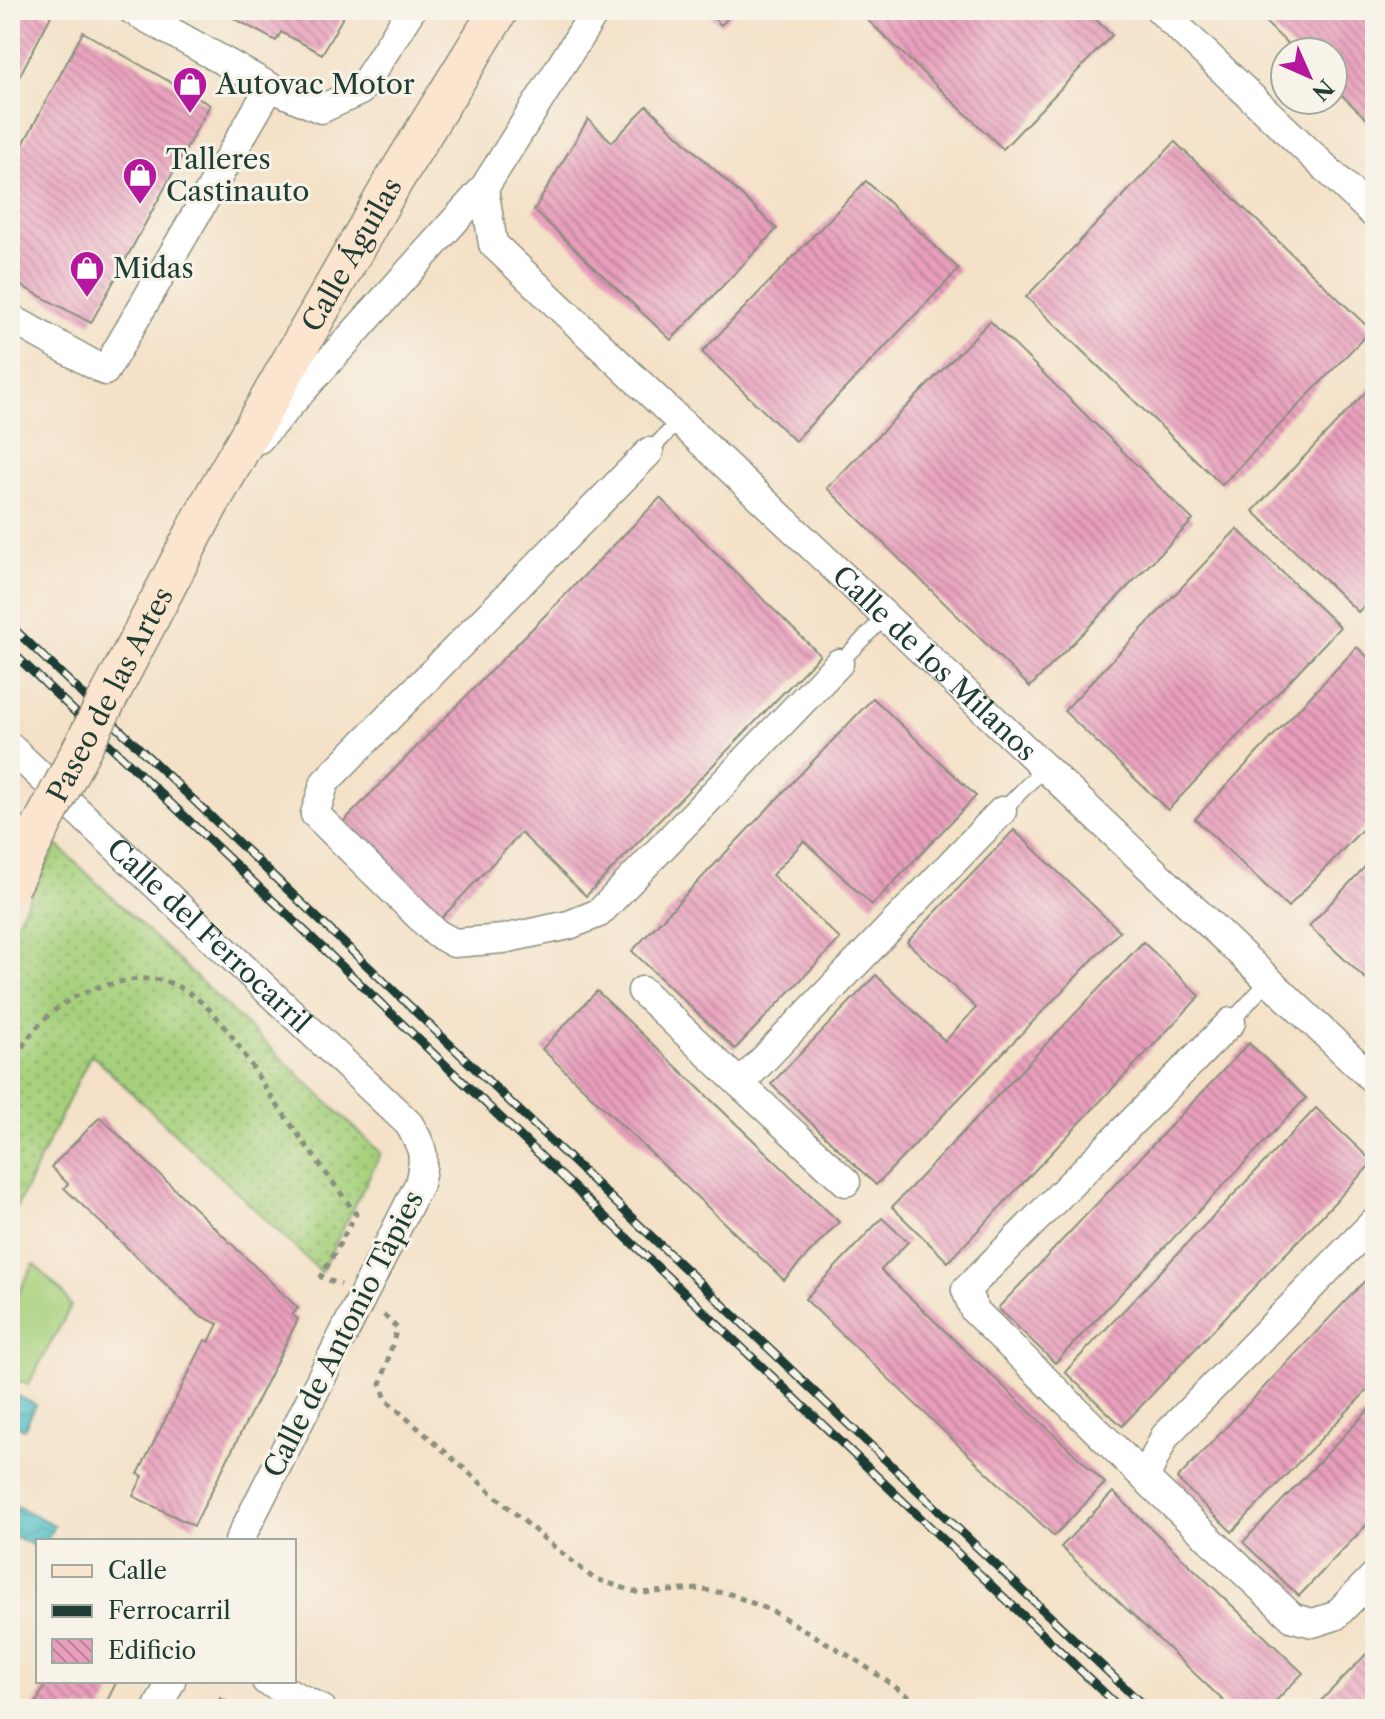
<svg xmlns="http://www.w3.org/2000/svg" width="1385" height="1719" font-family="'Libre Caslon Text',serif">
<defs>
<pattern id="grass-dots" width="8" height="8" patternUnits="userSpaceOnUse" patternTransform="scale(2)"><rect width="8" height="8" fill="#a6d07c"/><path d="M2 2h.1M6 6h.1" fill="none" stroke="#87aa66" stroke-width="1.8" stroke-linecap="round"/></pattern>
<pattern id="water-waves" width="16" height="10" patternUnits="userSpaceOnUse" patternTransform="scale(2)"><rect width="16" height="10" fill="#50bec6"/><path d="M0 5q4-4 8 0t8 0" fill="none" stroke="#429ca2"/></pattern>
<pattern id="building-back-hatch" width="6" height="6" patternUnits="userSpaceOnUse" patternTransform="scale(2)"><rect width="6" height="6" fill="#e89ebc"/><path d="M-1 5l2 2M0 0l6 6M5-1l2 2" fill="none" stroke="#bb829a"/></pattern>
</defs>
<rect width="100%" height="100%" fill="#f7f3e8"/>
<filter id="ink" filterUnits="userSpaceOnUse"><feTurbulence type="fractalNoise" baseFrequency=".0125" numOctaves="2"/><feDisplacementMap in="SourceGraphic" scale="16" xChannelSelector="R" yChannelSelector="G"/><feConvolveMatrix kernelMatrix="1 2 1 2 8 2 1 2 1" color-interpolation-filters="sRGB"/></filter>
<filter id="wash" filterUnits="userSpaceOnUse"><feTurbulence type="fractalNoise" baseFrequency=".006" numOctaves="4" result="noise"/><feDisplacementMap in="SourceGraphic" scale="32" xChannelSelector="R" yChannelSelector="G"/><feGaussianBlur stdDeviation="1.8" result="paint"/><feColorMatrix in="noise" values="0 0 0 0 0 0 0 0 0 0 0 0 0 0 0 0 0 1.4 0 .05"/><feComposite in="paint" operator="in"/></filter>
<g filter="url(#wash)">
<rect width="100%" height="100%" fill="#f4e1c7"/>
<path fill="url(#grass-dots)" stroke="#628658" stroke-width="2" d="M57,845L381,1153L321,1272L91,1054L10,1221V935Z"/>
<path fill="#a6d07c" stroke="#628658" stroke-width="2" d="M34,1264L62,1292L71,1306L28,1385L10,1376V1309Z"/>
<g fill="url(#water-waves)" stroke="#387e7d" stroke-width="2">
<path d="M10,1392L36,1405L24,1429L10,1422Z"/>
<path d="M12,1504L54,1525L47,1541H38V1548L10,1534V1508Z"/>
</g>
<g id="blocks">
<g fill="url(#building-back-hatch)">
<path d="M10,10H39L51,16L10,94Z"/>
<path d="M219,10H347L322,54L281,32L276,41Z"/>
<path d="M705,10H736L721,25Z"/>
<path d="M857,10H1086L1112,35L1003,149Z"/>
<path d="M1253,10H1375V127L1333,87V52H1296Z"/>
<path d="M83,32L210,105L91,323L10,280V169Z"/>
<path d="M647,106L777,229L671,340L534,210L588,119L612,142Z"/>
<path d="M1175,142L1371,330L1222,485L1026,297Z"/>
<path d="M866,181L959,269L795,441L702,352Z"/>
<path d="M990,321L1193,520L1030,687L827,488Z"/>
<path d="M1375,382V594L1358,612L1253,511Z"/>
<path d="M660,498L820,655L586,896L521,833L438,922L340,825Z"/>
<path d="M1237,529L1340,627L1168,810L1064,711Z"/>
<path d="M1357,647L1375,664V816L1288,907L1195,819Z"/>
<path d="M873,698L976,796L872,905L804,841L772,875L840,939L735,1049L632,951Z"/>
<path d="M1014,830L1120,931L876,1185L771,1084L876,975L945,1041L976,1008L907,942Z"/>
<path d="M1375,856V988L1309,926Z"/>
<path d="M1143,942L1200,996L948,1262L892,1207Z"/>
<path d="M597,991L839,1222L784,1280L542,1049Z"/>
<path d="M1249,1043L1306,1098L1055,1363L998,1308Z"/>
<path d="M1316,1108L1373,1162L1122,1426L1065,1372Z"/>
<path d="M100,1117L298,1308L292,1315L298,1319L194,1526L133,1496L143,1476L138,1474L205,1340L209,1342L218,1324L197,1314L64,1188L68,1184L51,1167Z"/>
<path d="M882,1218L908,1242L881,1270L1105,1483L1054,1536L805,1299Z"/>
<path d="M1375,1270V1382L1232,1532L1177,1479Z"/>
<path d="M1375,1403V1516L1299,1596L1243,1542Z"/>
<path d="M1113,1492L1303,1673L1268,1709H1232L1061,1547Z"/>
<path d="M1375,1645V1709H1313Z"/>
<path d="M47,1681H117L103,1709H33Z"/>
<path d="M220,1698L241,1709H214Z"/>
</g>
</g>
</g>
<g filter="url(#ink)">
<use href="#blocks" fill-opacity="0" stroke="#8a8f7e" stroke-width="2"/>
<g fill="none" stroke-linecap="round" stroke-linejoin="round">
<g stroke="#8a8f7e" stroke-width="17">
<g id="lane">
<path d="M649,452L679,421"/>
<path d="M839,663L885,617"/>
<path d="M1002,811L1044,768"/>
<path d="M1231,1022L1269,980"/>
</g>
</g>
<g stroke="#8a8f7e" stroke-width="31">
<g id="street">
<path d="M132,10L270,87L321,109L360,91L411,10"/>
<path id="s1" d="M596,10L484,188L493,244L1375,1081"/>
<path d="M1160,10L1375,215"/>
<path d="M10,318L105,371L270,87"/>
<path d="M259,439L484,188"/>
<path d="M649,452L325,782L315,814L436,933L454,943L503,939L569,925L599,913L839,663"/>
<path id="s2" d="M10,747L409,1124C424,1150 426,1155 419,1184L239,1541"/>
<path d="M642,991L740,1084L1002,811"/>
<path d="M740,1084L846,1182"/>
<path d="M1375,1221L1165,1436L1145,1478L1293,1618L1313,1623L1335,1616L1375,1575"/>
<path d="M1145,1478L974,1310L966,1290L1231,1022"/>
<path d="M266,1681L322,1709"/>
<path d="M157,1709L171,1681"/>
</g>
</g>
<g stroke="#8a8f7e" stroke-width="41">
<g id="secondary">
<path id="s3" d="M210,503L393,182L499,10"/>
</g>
</g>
<g stroke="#8a8f7e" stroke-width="5" stroke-dasharray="6 6" stroke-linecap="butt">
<path d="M10,1068C31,1028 58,998 103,986C127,980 152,974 175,985C221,1007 243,1055 270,1095C298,1135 327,1174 356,1214L321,1277L341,1285"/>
<path d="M384,1315L397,1328L381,1384L386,1400L541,1536L593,1578L639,1593L698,1589L730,1594L772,1611L856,1660L927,1709"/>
</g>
<use href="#lane" stroke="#fff" stroke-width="14"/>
<use href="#street" stroke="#fff" stroke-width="28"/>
<use href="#secondary" stroke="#fbe5cf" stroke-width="38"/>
<g stroke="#1f3d34" stroke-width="9">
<g id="rail">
<path d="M10,625L1147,1709"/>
<path d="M10,650L1121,1709"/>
</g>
</g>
<use href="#rail" stroke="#f7f3e8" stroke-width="6" stroke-dasharray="18" stroke-linecap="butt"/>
<g stroke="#8a8f7e" stroke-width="41" stroke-linecap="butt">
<g id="secondary-bridge">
<path id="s4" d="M10,886L210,503"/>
</g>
</g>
<use href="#secondary-bridge" stroke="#fbe5cf" stroke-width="38"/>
</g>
</g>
<defs>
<g id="shop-pin" transform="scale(1.8)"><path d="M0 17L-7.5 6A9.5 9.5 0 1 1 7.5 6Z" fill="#b5179e" stroke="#f7f3e8"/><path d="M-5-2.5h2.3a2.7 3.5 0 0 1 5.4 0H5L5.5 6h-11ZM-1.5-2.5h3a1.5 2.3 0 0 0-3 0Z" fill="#fff"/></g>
</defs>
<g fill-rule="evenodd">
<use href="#shop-pin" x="190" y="84"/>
<use href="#shop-pin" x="140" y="175"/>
<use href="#shop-pin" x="87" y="268"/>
</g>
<g text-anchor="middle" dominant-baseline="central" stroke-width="6" stroke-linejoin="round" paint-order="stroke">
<g font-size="28" fill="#1f3d34" stroke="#f7f3e8" text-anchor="start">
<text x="216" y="84">Autovac Motor</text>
<text x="166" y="159">Talleres<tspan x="166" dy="32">Castinauto</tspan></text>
<text x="113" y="268">Midas</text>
</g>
<g font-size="28" fill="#1f3d34" stroke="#f7f3e8">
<text stroke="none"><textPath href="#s3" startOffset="286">Calle Águilas</textPath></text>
<text stroke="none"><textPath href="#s1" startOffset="876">Calle de los Milanos</textPath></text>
<text stroke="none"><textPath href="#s4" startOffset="216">Paseo de las Artes</textPath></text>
<text stroke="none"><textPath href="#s2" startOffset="274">Calle del Ferrocarril</textPath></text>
<text transform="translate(343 1334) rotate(-63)">Calle de Antonio Tàpies</text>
</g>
</g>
<rect width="1385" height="1719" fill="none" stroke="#f7f3e8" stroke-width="40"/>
<rect x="36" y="1539" width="260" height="144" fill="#f7f3e8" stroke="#a1aaa0" stroke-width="2"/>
<rect x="52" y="1565" width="40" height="12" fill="#fbe5cf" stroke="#a1aaa0" stroke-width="2"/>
<text x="108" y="1579" font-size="24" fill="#1f3d34">Calle</text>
<rect x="52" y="1605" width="40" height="12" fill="#1f3d34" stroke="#a1aaa0" stroke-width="2"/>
<text x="108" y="1619" font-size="24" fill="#1f3d34">Ferrocarril</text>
<rect x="52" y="1639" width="40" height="24" fill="url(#building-back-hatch)" stroke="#a1aaa0" stroke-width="2"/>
<text x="108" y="1659" font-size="24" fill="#1f3d34">Edificio</text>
<g transform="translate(1309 76) rotate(135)"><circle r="38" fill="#f7f3e8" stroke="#a1aaa0" stroke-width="2"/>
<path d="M0-6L14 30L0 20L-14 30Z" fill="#b5179e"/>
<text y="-12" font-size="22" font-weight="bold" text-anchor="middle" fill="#1f3d34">N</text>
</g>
</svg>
